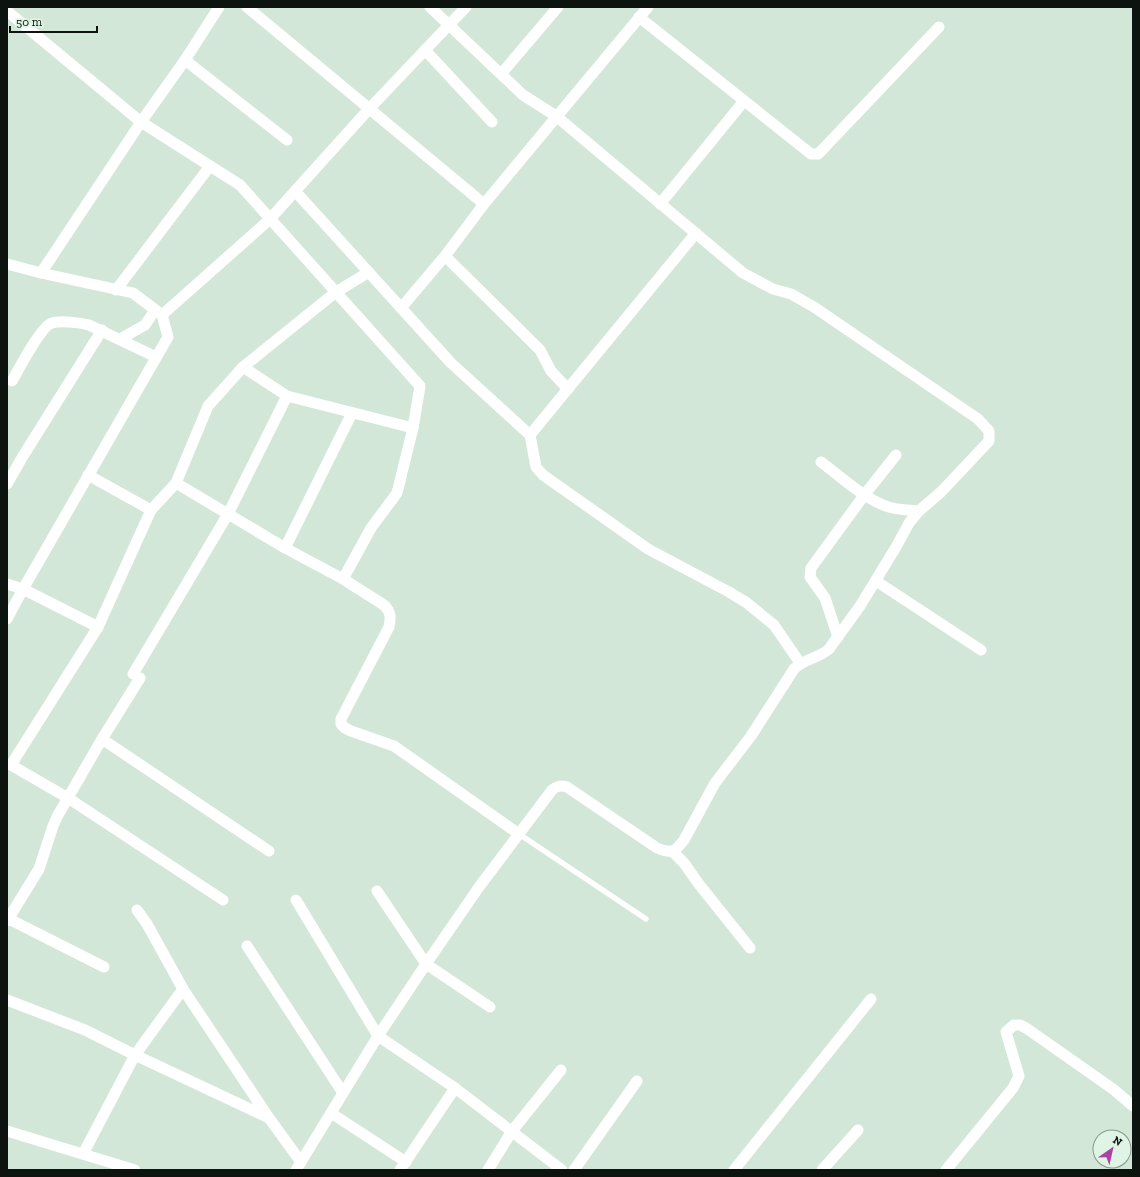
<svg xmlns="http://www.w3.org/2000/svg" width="1140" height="1177" font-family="'Zilla Slab',serif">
<rect width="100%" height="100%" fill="#d2e7d8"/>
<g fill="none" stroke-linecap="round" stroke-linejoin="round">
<path stroke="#fff" stroke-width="5.5" d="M519,834L646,919"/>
<g stroke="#fff" stroke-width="11">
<path d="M247,7L484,204"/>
<path d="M430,7L523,95L556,116L743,273L773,289L791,294L814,307L978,419L989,431V441L941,492L919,511L909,523L896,547L860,606L829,649C819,658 804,659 794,669L751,736L715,783L684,840C675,852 671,854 657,848L567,787C560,785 557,786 552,790L479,887L426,964L490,1007"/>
<path d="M7,11L141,122L240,185L420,386L413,428L397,493L371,528L343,579"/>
<path d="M639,17L811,154H818L823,149L939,27"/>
<path d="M425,50L492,122"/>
<path d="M185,60L287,140"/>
<path d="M501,74L558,7"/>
<path d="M295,191L451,363L530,435L536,467L543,475L648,549L729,592L747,603L774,625L800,663"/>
<path d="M660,204L744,101"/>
<path d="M445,256L540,350L551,371L568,389"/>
<path d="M7,264L41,273L133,293L162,315L168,337L23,589L7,584"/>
<path d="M41,273L141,122L185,60L219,7"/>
<path d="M116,290L210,166"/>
<path d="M401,308L445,256L484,204L648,7"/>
<path d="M162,315L269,220L369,109L466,7"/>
<path d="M120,339L145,325L155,310"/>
<path d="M243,367L336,292L369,272"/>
<path d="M12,381C19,369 41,326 52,323C60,320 81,323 89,325L156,357"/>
<path d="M413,428L287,396L243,367L208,406L176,483L285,548L343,579L384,605C391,612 391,617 389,627L341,719V724L345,728L351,731L394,746L519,834"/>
<path d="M530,435L696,233"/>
<path d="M821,462C840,476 861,496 883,505C894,510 907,510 919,511"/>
<path d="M88,475L151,510"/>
<path d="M7,484L23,456L102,330"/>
<path d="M285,548L352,413"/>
<path d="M876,581L981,650"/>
<path d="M7,619L23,589L98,627L151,510L176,483"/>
<path d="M98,627L11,765L68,798L223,900"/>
<path d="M838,637L825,598L810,577L811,568L865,494L896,455"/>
<path d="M133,674L228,514L287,396"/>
<path d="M102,739L269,851"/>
<path d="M673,852L684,863L698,883L750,948"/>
<path d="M296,900L378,1036L426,964L377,891"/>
<path d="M137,910L147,924L183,989L269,1118"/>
<path d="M9,919L104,967"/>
<path d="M7,921L39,869L53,826L58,815L102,739L140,678"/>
<path d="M247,946L343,1093"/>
<path d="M7,1000L85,1030L135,1055L183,989"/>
<path d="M331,1113L406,1162"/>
<path d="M7,1131L135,1170"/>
<path d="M83,1154L135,1055L269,1118L301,1162"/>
<path d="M296,1170L378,1036L455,1088L562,1170"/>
<path d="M400,1170L455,1088"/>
<path d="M488,1170L512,1131L561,1070"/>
<path d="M574,1170L637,1081"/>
<path d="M734,1170L871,999"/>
<path d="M822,1170L858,1130"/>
<path d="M946,1170L1013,1088L1019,1076L1006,1032L1014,1025H1020L1026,1028L1113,1089L1133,1106"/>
</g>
</g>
<rect width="1140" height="1177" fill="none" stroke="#0d140f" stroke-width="16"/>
<g transform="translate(1112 1149) rotate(34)"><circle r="19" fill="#dff4e5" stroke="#8b9a8f"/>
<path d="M0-3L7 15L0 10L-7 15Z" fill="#ab42a4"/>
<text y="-6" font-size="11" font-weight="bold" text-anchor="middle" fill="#0d140f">N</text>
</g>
<path d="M10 26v6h87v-6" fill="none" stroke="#0d140f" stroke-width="2"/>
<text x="16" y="26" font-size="12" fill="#0d140f" stroke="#dff4e5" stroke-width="3" paint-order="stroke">50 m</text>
</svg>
